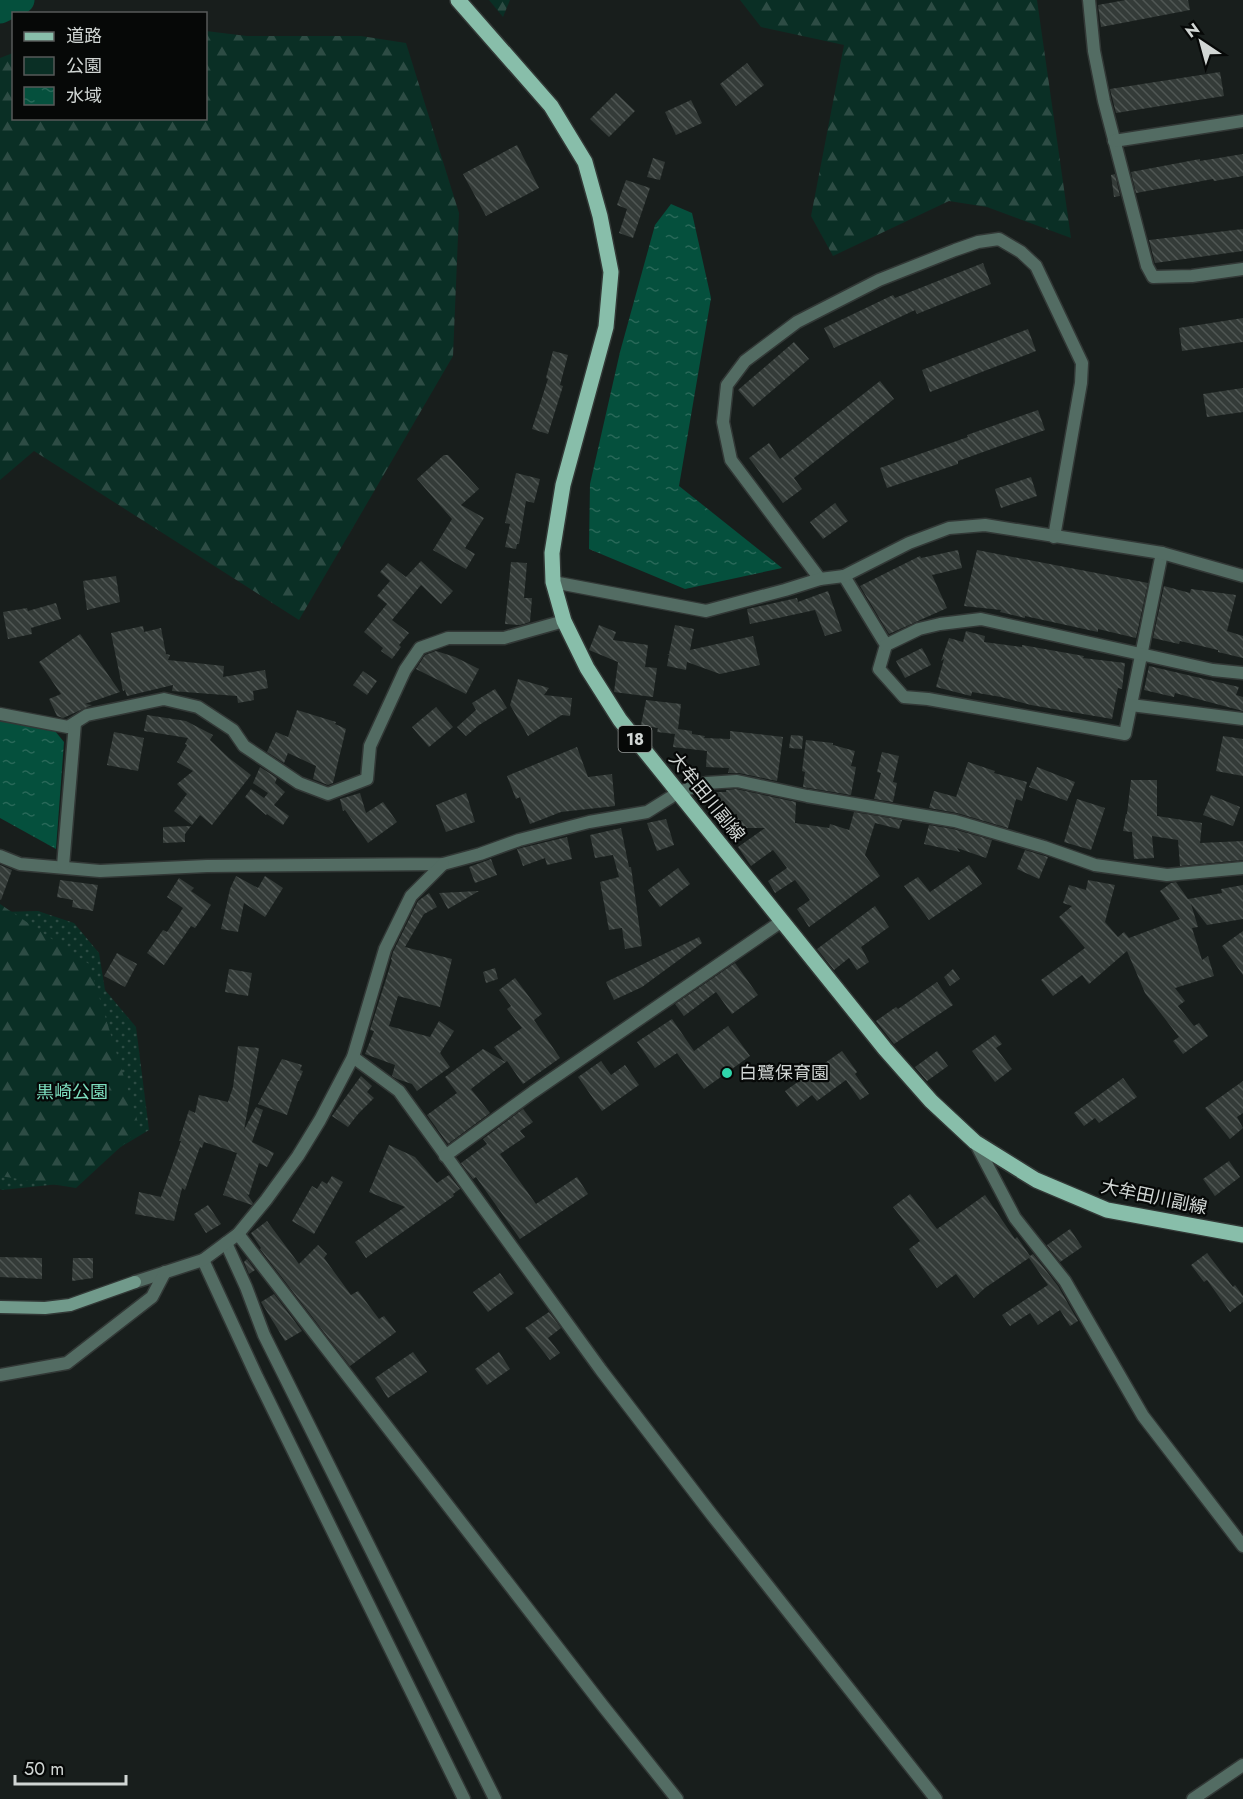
<svg xmlns="http://www.w3.org/2000/svg" width="1243" height="1799" font-family="Jost,'Noto Sans JP',sans-serif">
<defs>
<pattern id="green-dots" width="8" height="8" patternUnits="userSpaceOnUse" patternTransform="scale(1.5)"><rect width="8" height="8" fill="#0a2f25"/><path d="M2 2h.1M6 6h.1" fill="none" stroke="#2d4c44" stroke-width="1.8" stroke-linecap="round"/></pattern>
<pattern id="forest-firs" width="22" height="20" patternUnits="userSpaceOnUse" patternTransform="scale(1.5)"><rect width="22" height="20" fill="#0a2f25"/><path d="M5 1l3.5 6h-7zM16 11l3.5 6h-7z" fill="#2d4c44"/></pattern>
<pattern id="water-ripples" width="26" height="14" patternUnits="userSpaceOnUse" patternTransform="scale(1.5)"><rect width="26" height="14" fill="#05503d"/><path d="M2 4q2-2 4 0t4 0M15 11q2-2 4 0t4 0" fill="none" stroke="#286858"/></pattern>
<pattern id="building-back-hatch" width="6" height="6" patternUnits="userSpaceOnUse" patternTransform="scale(1.5)"><rect width="6" height="6" fill="#343b38"/><path d="M-1 5l2 2M0 0l6 6M5-1l2 2" fill="none" stroke="#505754"/></pattern>
</defs>
<rect width="100%" height="100%" fill="#181e1c"/>
<path fill="url(#green-dots)" d="M38,911L74,923L99,953L105,990L136,1027L149,1130L59,1184L2,1190L0,1189V912Z"/>
<g fill="url(#forest-firs)">
<path d="M489,0H510L503,17Z"/>
<path d="M740,0H1037L1071,238L987,207L949,201L833,256L811,216L844,45L761,27Z"/>
<path d="M206,31L247,36H361L406,43L459,213L453,356L299,620L34,451L0,480V58L13,53L14,118H206Z"/>
<path d="M0,904L89,964L140,1129L76,1188L0,1176Z"/>
</g>
<g fill="url(#water-ripples)">
<path d="M671,204L692,213L711,298L679,486L782,568L685,589L589,549L590,484L620,352L655,225Z"/>
<path d="M0,720L55,731L64,742L56,849L0,818Z"/>
</g>
<g fill="none" stroke-linecap="round" stroke-linejoin="round">
<path stroke="#05503d" stroke-width="27" d="M0,10L21,0"/>
</g>
<g fill="url(#building-back-hatch)">
<path d="M1126,0H1188L1190,10L1101,27L1098,5Z"/>
<path d="M747,63L764,85L736,106L720,84Z"/>
<path d="M1220,72L1224,96L1116,113L1110,89Z"/>
<path d="M616,93L635,111L609,137L590,119Z"/>
<path d="M691,100L702,123L676,135L665,112Z"/>
<path d="M517,145L539,188L486,216L463,174Z"/>
<path d="M1243,154V176L1214,181L1213,179L1136,193L1131,172L1200,159V161Z"/>
<path d="M653,158L665,162L660,180L647,177Z"/>
<path d="M1115,174L1120,196L1114,197L1111,175Z"/>
<path d="M626,180L650,188L633,238L619,233L627,209L617,205Z"/>
<path d="M1243,229V251L1155,263L1149,240Z"/>
<path d="M983,263L991,284L917,314L915,310L834,348L824,328L893,295L895,298Z"/>
<path d="M1243,318V342L1182,351L1179,328Z"/>
<path d="M1028,329L1036,351L930,392L922,370Z"/>
<path d="M794,342L809,359L753,407L738,390Z"/>
<path d="M553,351L568,355L560,385L563,386L548,434L532,429L548,379L546,378Z"/>
<path d="M880,381L894,399L794,478L802,489L783,503L749,458L769,443L780,459Z"/>
<path d="M1243,388V412L1207,417L1203,394Z"/>
<path d="M1038,410L1045,430L958,461V464L887,488L880,468L968,437L967,435Z"/>
<path d="M444,455H448L479,489L461,505L484,518L465,548L475,554L466,569L433,550L452,519L417,479Z"/>
<path d="M516,473L540,479L534,503L526,501L519,544H517L516,549L505,547L510,524L505,523Z"/>
<path d="M1031,477L1037,496L1001,508L995,489Z"/>
<path d="M835,503L848,521L823,539L810,522Z"/>
<path d="M958,550L962,568L932,575L947,608L889,634L860,586L920,556L921,558Z"/>
<path d="M977,550L1148,583L1136,638L1098,629V632L1025,616V618L1000,612L1001,610L964,606Z"/>
<path d="M421,561L453,591L441,604L421,585L392,620L409,633L399,645L401,647L392,659L381,651L383,648L364,632L387,604L377,596L390,581L380,572L388,563L406,577Z"/>
<path d="M511,562L527,563L524,598H532L530,622L520,625L505,624Z"/>
<path d="M116,576L120,602L87,610L83,581Z"/>
<path d="M1164,586L1190,593L1191,589L1236,595L1227,631L1243,636V658L1218,652V650L1180,641L1179,644L1153,638Z"/>
<path d="M828,591L842,631L825,636L815,610L750,624L747,609L797,598L798,602Z"/>
<path d="M56,603L61,619L31,628L32,634L8,639L3,612L27,608L28,611Z"/>
<path d="M599,625L616,632L613,640L648,645L645,667L657,668L653,697L614,692L618,662L589,650Z"/>
<path d="M675,625L694,629L690,650L753,636L760,665L720,674L687,662L686,670L667,666L669,655H667L669,654Z"/>
<path d="M143,626L144,632L161,628L166,654L170,655L168,660L224,666L223,677L265,670L268,688L253,691L254,700L238,703L237,696L172,691L173,685L127,696L125,690L123,691L111,633Z"/>
<path d="M966,631L985,636L984,642L1022,647V645L1084,656L1083,658L1125,663L1122,689L1118,688L1112,719L1031,705L1001,697L972,692L971,696L936,687L944,659L941,661L949,638L963,642Z"/>
<path d="M80,634L120,692L85,704L92,705L63,718L57,716L49,699L61,694L39,662Z"/>
<path d="M922,648L931,665L905,678L896,661Z"/>
<path d="M436,651L455,657L479,669L466,694L416,669L425,655Z"/>
<path d="M1149,666L1239,687L1236,695L1243,697V711L1175,693L1174,697L1144,690Z"/>
<path d="M363,671L377,681L367,695L353,685Z"/>
<path d="M518,679L549,688L544,695L572,698L570,716L562,715L528,736L510,705Z"/>
<path d="M495,689L507,708L479,725L466,736L457,727L476,710L472,703Z"/>
<path d="M646,700L681,704L678,729L692,731V734L705,736L704,738L730,739V731L783,737L777,781L739,773H728L729,768L706,767L707,751L673,747L675,734L657,732L658,728L641,725Z"/>
<path d="M436,707L453,727L429,747L412,727Z"/>
<path d="M297,710L336,722L335,724L346,729L333,783L328,785L313,779L316,766L288,753L284,763L267,752L276,732L288,737Z"/>
<path d="M147,715L186,721L213,735L210,740L229,758L251,775L212,825L200,815L192,825L174,811L187,794L177,784L193,771L177,762L187,745L185,744L188,738L144,731Z"/>
<path d="M114,732L144,738L138,771L107,765Z"/>
<path d="M791,735L803,736L802,749L789,748Z"/>
<path d="M1223,736L1243,739V776L1216,771Z"/>
<path d="M806,740L833,743V745L855,751L851,766L856,767L851,795L803,787L805,772L802,771Z"/>
<path d="M577,747L588,777L612,774L615,806L561,812L530,824L520,797L516,799L507,776Z"/>
<path d="M882,752L899,756L893,782L897,783L893,802L874,799L881,773L877,772Z"/>
<path d="M968,762L995,771L994,773L1027,782L1022,801L1016,799L1008,828L957,813L929,808L934,791L956,797Z"/>
<path d="M260,767L277,778L275,783L285,792L274,805L289,816L283,825L267,814L266,815L245,797L251,789L264,798L268,793L253,783Z"/>
<path d="M1037,767L1075,782L1067,801L1029,787Z"/>
<path d="M1131,780H1157V816L1202,823L1200,843L1243,841V860L1180,866L1178,840L1152,836L1154,858L1134,859L1132,832L1123,831L1126,814H1127Z"/>
<path d="M736,789L796,802L795,823L829,828L830,824L849,830L854,812L902,820L899,829L875,823L865,855L880,876L809,927L797,909L810,900L795,880L775,893L768,881L787,868L773,850L751,866L738,847L765,828H732L743,820L737,822V814H719V804H704V792H726V790Z"/>
<path d="M360,793L366,813L383,802L397,822L368,843L345,810L343,811L340,799Z"/>
<path d="M466,793L475,822L446,832L436,805Z"/>
<path d="M1211,795L1240,807L1233,826L1203,815Z"/>
<path d="M1077,799L1105,808L1091,850L1064,842Z"/>
<path d="M666,819L674,845L657,851L647,823Z"/>
<path d="M929,825L953,829L992,840L986,858L957,848L960,852L924,844Z"/>
<path d="M191,826L185,834V842L163,843V827Z"/>
<path d="M621,828L629,867H631L642,946L625,949L622,928L609,930L600,882L619,877L613,855L595,858L590,835Z"/>
<path d="M567,837L572,859L547,865L545,858L523,866L517,849Z"/>
<path d="M1025,850L1048,857L1039,879L1017,869Z"/>
<path d="M491,859L497,875L475,883L469,867Z"/>
<path d="M0,865L12,870L1,900L0,899Z"/>
<path d="M969,865L982,884L929,920L904,886L918,877L930,892Z"/>
<path d="M678,868L690,884L660,907L648,890Z"/>
<path d="M236,876L258,888L265,876L283,888L265,917L244,903L238,932L221,929L230,889Z"/>
<path d="M179,878L194,888L191,891L211,905L195,928L191,926L164,965L147,953L163,930L167,932L183,908L167,897Z"/>
<path d="M60,880L98,885L93,911L72,907L73,900L57,897Z"/>
<path d="M1088,880L1115,885L1105,922L1118,937L1124,932L1129,938L1180,919L1160,891L1171,883L1176,882L1188,899L1222,893L1221,889L1243,885V919L1207,925L1191,904L1198,927L1192,928L1202,960L1208,956L1214,976L1175,988L1185,1001L1178,1006L1194,1026L1199,1023L1208,1036L1183,1054L1173,1041L1179,1037L1145,993L1127,951L1089,984L1082,975L1053,996L1041,980L1085,948L1059,917L1072,906L1063,903L1069,885L1086,890Z"/>
<path d="M479,891L448,909L439,893Z"/>
<path d="M429,893L437,907L424,914L405,947L452,959L440,1007L398,996L389,1026L430,1037L439,1021L454,1031L440,1053L450,1067L417,1091L412,1084L397,1079L392,1076L395,1065L365,1054L374,1031L370,1030L392,960L391,959L393,952L418,901Z"/>
<path d="M875,906L889,927L861,947L869,962L857,970L849,958L834,970L817,949Z"/>
<path d="M1243,931V975L1222,946Z"/>
<path d="M699,937L702,943L642,987L614,1000L606,982Z"/>
<path d="M117,953L137,964L125,987L104,976Z"/>
<path d="M735,963L758,995L732,1014L716,992L684,1016L675,1004Z"/>
<path d="M495,968L498,979L486,983L483,972Z"/>
<path d="M229,969L252,973L248,996L225,992Z"/>
<path d="M953,969L960,979L950,986L944,977Z"/>
<path d="M515,978L542,1014L534,1020L560,1058L523,1084L507,1061L471,1089L490,1113L448,1144L427,1115L457,1093L445,1077L483,1049L505,1062L494,1047L522,1028L507,1009L511,1006L499,990Z"/>
<path d="M937,982L953,1005L894,1044L876,1021L896,1007L898,1009Z"/>
<path d="M672,1019L694,1051L728,1026L750,1056L704,1089L677,1053L655,1068L637,1042Z"/>
<path d="M995,1035L1002,1044L996,1048L1012,1069L995,1082L972,1051Z"/>
<path d="M238,1046L259,1048L244,1130L256,1107L263,1110L252,1142L274,1153L267,1167L259,1163L249,1195L247,1194L253,1203L252,1205L223,1195L237,1153L204,1142L202,1148L200,1147L185,1190L182,1188L174,1221L135,1214L139,1192L161,1197L181,1141H179L189,1110L195,1113L199,1095L228,1102L233,1087Z"/>
<path d="M842,1051L857,1072L855,1074L869,1094L860,1100L846,1080L817,1101L812,1095L797,1107L785,1091Z"/>
<path d="M937,1051L948,1066L927,1081L915,1067Z"/>
<path d="M282,1059L302,1065L300,1070L303,1071L299,1081H298L287,1115L258,1104Z"/>
<path d="M601,1061L611,1075L625,1065L639,1085L602,1111L578,1077Z"/>
<path d="M361,1076L372,1086L367,1092L374,1098L358,1114L348,1127L332,1116Z"/>
<path d="M1123,1078L1137,1097L1099,1123L1095,1118L1084,1126L1074,1113Z"/>
<path d="M1243,1081V1113L1237,1117L1243,1128L1230,1139L1205,1108Z"/>
<path d="M523,1109L533,1122L520,1131L525,1137L500,1154L536,1204L577,1177L588,1194L520,1239L476,1177L473,1179L461,1163L487,1144L483,1139Z"/>
<path d="M389,1145L415,1157L437,1183L449,1175L460,1189L453,1194L454,1196L366,1258L355,1242L405,1207L369,1192Z"/>
<path d="M1229,1161L1240,1177L1215,1196L1203,1179Z"/>
<path d="M332,1176L343,1182L314,1234L292,1221L312,1186L317,1189L322,1181L327,1184Z"/>
<path d="M910,1194L937,1229L985,1195L1015,1239L1017,1237L1030,1256L1033,1254L1058,1286L1078,1321L1070,1326L1060,1310L1038,1325L1030,1313L1010,1326L1002,1315L1048,1285L1029,1258L985,1288L974,1298L956,1274L937,1288L909,1249L920,1241L893,1207Z"/>
<path d="M208,1205L221,1224L206,1233L194,1214Z"/>
<path d="M267,1221L299,1264L318,1245L327,1254L324,1258L351,1295L358,1291L379,1319L384,1316L396,1332L350,1366L260,1249L261,1248L251,1233Z"/>
<path d="M1070,1229L1082,1247L1060,1262L1047,1245Z"/>
<path d="M1207,1253L1233,1287L1235,1285L1243,1296V1302L1230,1312L1207,1280L1204,1282L1191,1265Z"/>
<path d="M0,1257L42,1258V1279L0,1277Z"/>
<path d="M73,1258H93V1278L72,1281Z"/>
<path d="M247,1259L255,1270L249,1274L244,1262Z"/>
<path d="M500,1273L514,1293L488,1312L473,1292Z"/>
<path d="M274,1294L302,1331L285,1341L261,1302Z"/>
<path d="M549,1312L561,1328L548,1338L560,1353L550,1360L525,1328Z"/>
<path d="M413,1352L427,1372L388,1398L375,1378Z"/>
<path d="M499,1352L510,1369L487,1385L475,1369Z"/>
</g>
<g fill="none" stroke-linecap="round" stroke-linejoin="round">
<g stroke="#323836" stroke-width="15">
<g id="street">
<path d="M1089,0L1094,51L1104,101L1147,266L1153,277L1192,276L1243,269"/>
<path d="M1114,141L1243,121"/>
<path d="M844,576L886,645L879,669L904,697L928,699L1125,734L1162,553"/>
<path d="M820,579L731,460L723,422L727,385L745,361L797,322L879,280L955,250L978,242L999,239L1021,252L1036,266L1082,363L1081,383L1054,537"/>
<path d="M553,582L706,611L785,590L820,579L844,576L909,543L949,528L985,525L1162,553L1243,576"/>
<path d="M886,645L919,629L940,624L981,619L1213,670L1243,673"/>
<path d="M1131,705L1243,719"/>
<path d="M0,714L68,727L87,715L164,699L198,707L233,730L244,746L299,783L328,794L367,779L370,746L405,670L420,648L448,638H504L564,621"/>
<path d="M0,856L20,864L100,871L207,866L443,864L480,854L519,840L589,822L647,812L679,792L706,783L737,781L807,796L955,821L1044,847L1095,865L1167,875L1243,868"/>
<path d="M63,866L75,723"/>
<path d="M353,1057L399,1091L601,1370L712,1515L936,1799"/>
<path d="M975,1142L1015,1218L1065,1281L1143,1416L1243,1546"/>
<path d="M445,1156L533,1092L782,921"/>
<path d="M238,1234L603,1706L677,1799"/>
<path d="M226,1243L246,1287L264,1335L495,1799"/>
<path d="M203,1260L257,1377L464,1799"/>
<path d="M135,1282L203,1260L238,1234L266,1200L298,1156L320,1120L353,1057L385,949L411,896L443,864"/>
<path d="M0,1375L67,1363L152,1297L165,1272"/>
<path d="M1193,1799L1243,1765"/>
</g>
</g>
<g stroke="#323836" stroke-width="15">
<path id="secondary" d="M0,1307L45,1308L70,1305L135,1282"/>
</g>
<g stroke="#323836" stroke-width="18">
<path id="primary" d="M458,0L551,106L585,162L600,216L611,272L606,327L563,485L552,553L553,582L564,621L587,668L620,720L885,1049L931,1101L975,1142L1036,1180L1107,1210L1243,1235"/>
</g>
<use href="#street" stroke="#536c63" stroke-width="12"/>
<use href="#secondary" stroke="#719a8b" stroke-width="12"/>
<use href="#primary" stroke="#88beaa" stroke-width="15"/>
</g>
<circle fill="#2fd4aa" stroke="#060807" stroke-width="2" cx="727" cy="1073" r="6"/>
<g text-anchor="middle" dominant-baseline="central" stroke-width="4.5" stroke-linejoin="round" paint-order="stroke">
<rect fill="#060807" stroke="#949896" stroke-width="1.5" x="618.5" y="726" width="33" height="26" rx="4.5"/>
<g font-size="16" font-weight="bold" fill="#d1d6d4">
<text x="635" y="739">18</text>
</g>
<g font-size="18" fill="#d1d6d4" stroke="#060807">
<text transform="translate(707 797) rotate(51)">大牟田川副線</text>
<text transform="translate(1154 1197) rotate(12)">大牟田川副線</text>
</g>
<g font-size="18" fill="#d1d6d4" stroke="#060807" text-anchor="start">
<text x="739" y="1073">白鷺保育園</text>
</g>
<g font-size="18" fill="#7ddebe" stroke="#060807">
<text x="72" y="1092">黒崎公園</text>
</g>
</g>
<rect x="12" y="12" width="195" height="108" fill="#060807" stroke="#575a59" stroke-width="1.5"/>
<rect x="24" y="32" width="30" height="9" fill="#88beaa" stroke="#575a59" stroke-width="1.5"/>
<text x="66" y="42" font-size="18" fill="#d1d6d4">道路</text>
<rect x="24" y="57" width="30" height="18" fill="#0a2f25" stroke="#575a59" stroke-width="1.5"/>
<text x="66" y="72" font-size="18" fill="#d1d6d4">公園</text>
<rect x="24" y="87" width="30" height="18" fill="url(#water-ripples)" stroke="#575a59" stroke-width="1.5"/>
<text x="66" y="102" font-size="18" fill="#d1d6d4">水域</text>
<g transform="translate(1201 42) rotate(324)" stroke="#060807" stroke-width="4.5" paint-order="stroke">
<path d="M0-4.5L10 22L0 15L-10 22Z" fill="#d1d6d4"/>
<text y="-9" font-size="16" font-weight="bold" text-anchor="middle" fill="#d1d6d4">N</text>
</g>
<path d="M15 1775v9h111v-9" fill="none" stroke="#d1d6d4" stroke-width="3"/>
<text x="24" y="1775" font-size="18" fill="#d1d6d4" stroke="#060807" stroke-width="4.5" paint-order="stroke">50 m</text>
</svg>
